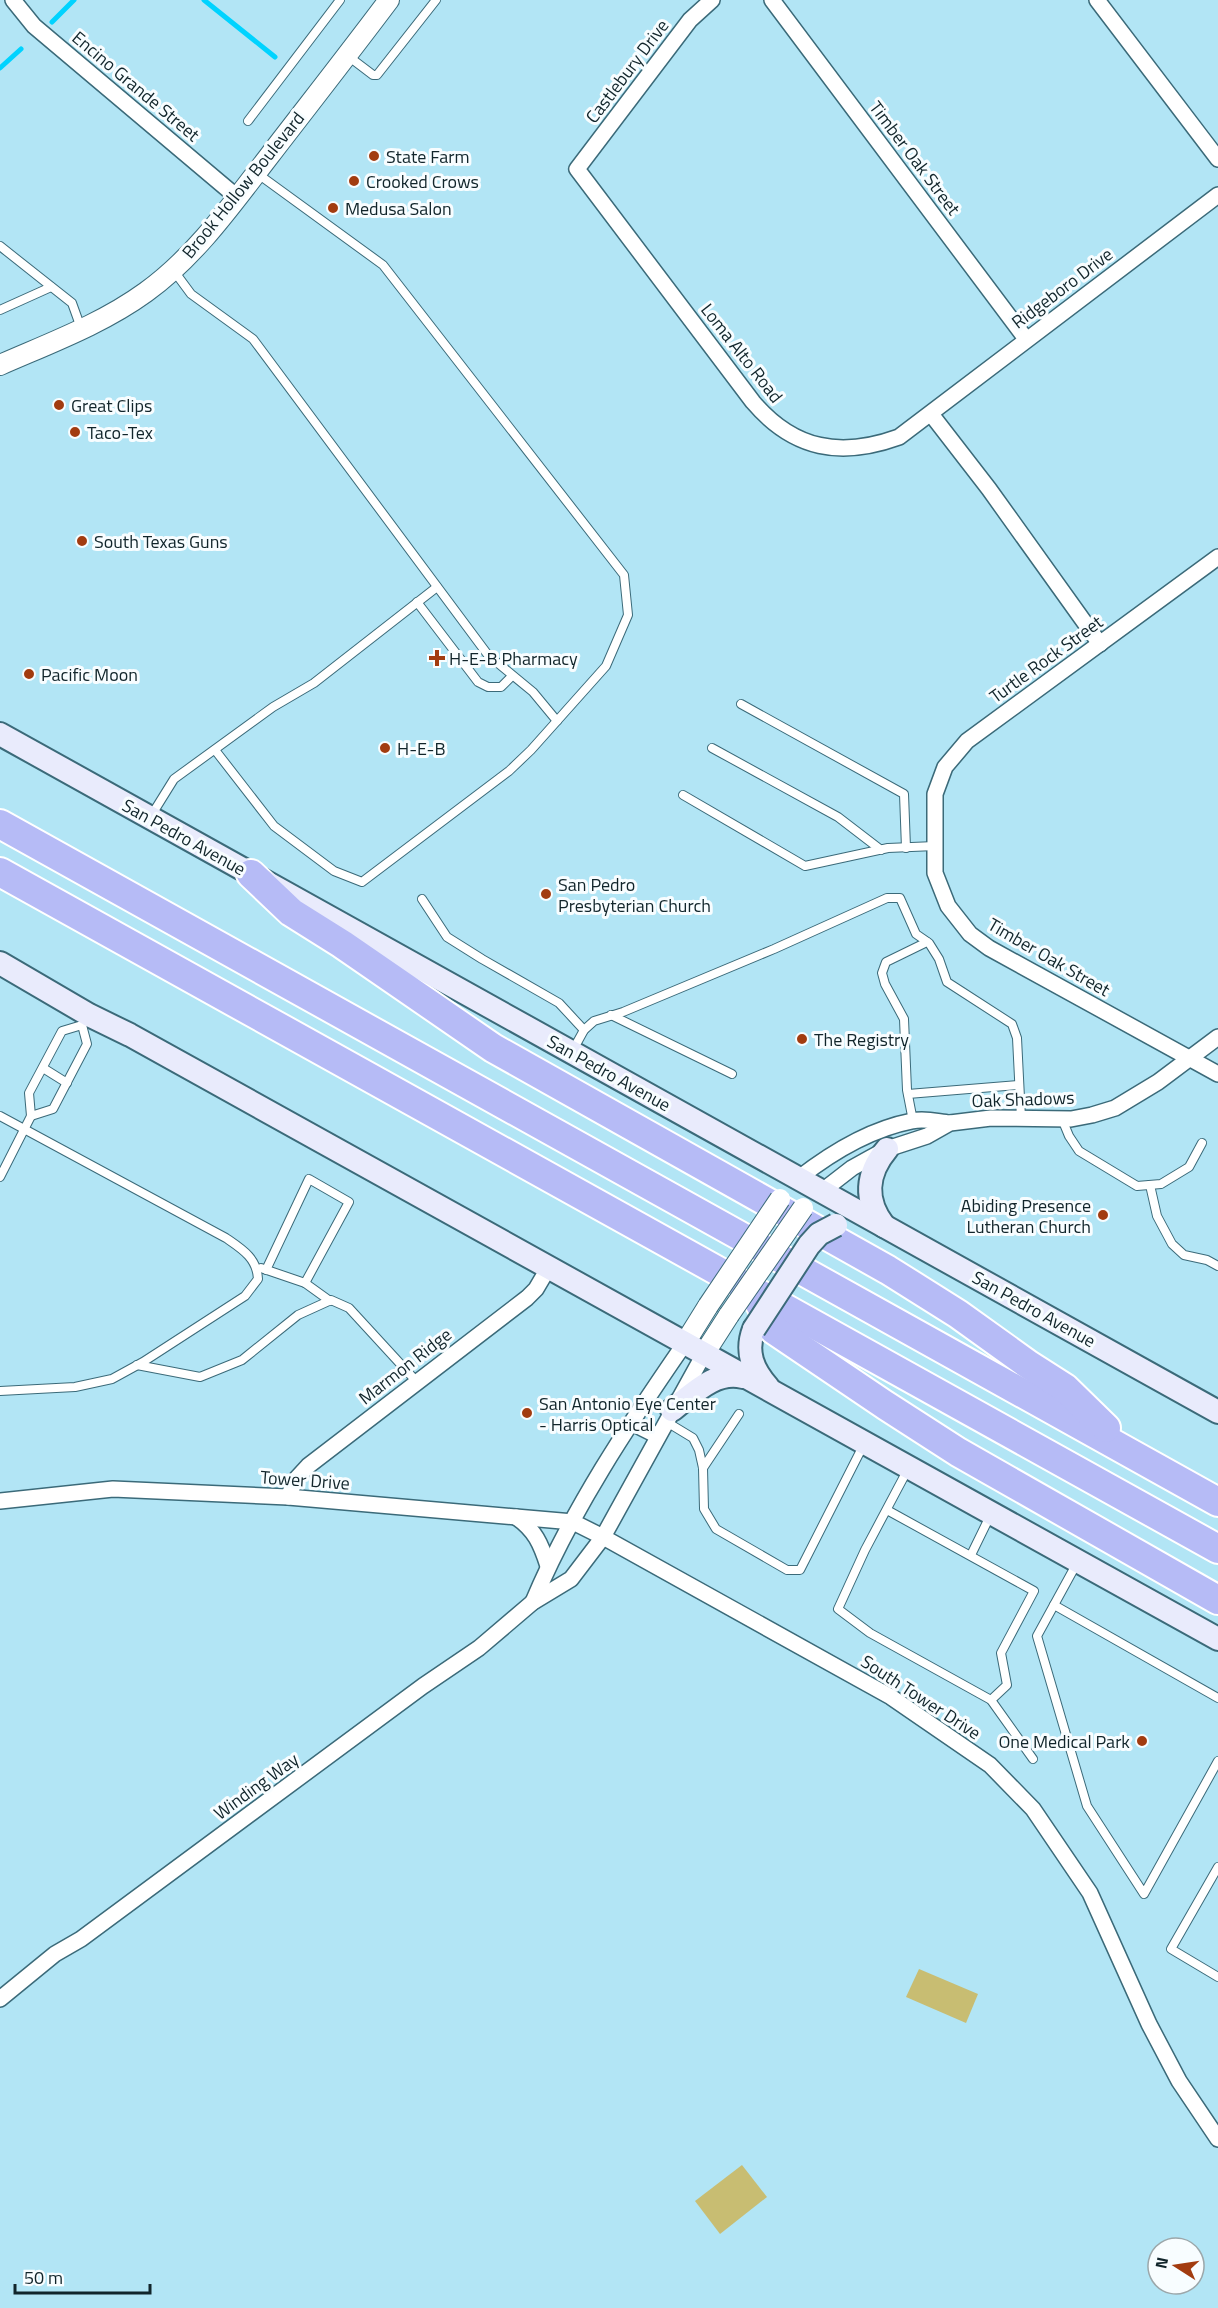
<svg xmlns="http://www.w3.org/2000/svg" width="1218" height="2308" font-family="'Titillium Web',sans-serif">
<rect width="100%" height="100%" fill="#b2e5f5"/>
<g fill="#c8bd72">
<path d="M919,1969L978,1994L966,2023L906,1997Z"/>
<path d="M742,2165L767,2197L720,2234L695,2201Z"/>
</g>
<g fill="none" stroke-linecap="round" stroke-linejoin="round">
<g stroke="#00d3ff" stroke-width="5">
<path d="M204,0L275,57"/>
<path d="M52,22L74,0"/>
<path d="M0,68L21,49"/>
</g>
<g stroke="#3b6a79" stroke-width="10">
<g id="service">
<path d="M348,56L373,75H377L436,0"/>
<path d="M248,121L340,0"/>
<path d="M0,246L72,303L81,328"/>
<path d="M174,271L191,294L253,339L488,655L533,692L557,721"/>
<path d="M0,310L51,287"/>
<path d="M417,602L478,682L488,687H501L512,676"/>
<path d="M741,704L904,794L906,848"/>
<path d="M712,748L838,817L881,850"/>
<path d="M215,750L274,826L334,871L362,882L509,771L531,750L606,666L628,615L624,575L383,265L258,174"/>
<path d="M683,795L805,866L888,848L935,846"/>
<path d="M151,816L174,779L273,707L314,683L437,587"/>
<path d="M422,899L447,937L482,959L559,1003L584,1030"/>
<path d="M611,1015L732,1074"/>
<path d="M573,1050L584,1030L594,1021L623,1012L774,949L887,898H900L916,934L929,943L939,959L947,982L1012,1024L1017,1038L1021,1118"/>
<path d="M43,1068L67,1083"/>
<path d="M908,1094L1019,1085"/>
<path d="M0,1116L226,1238C242,1249 257,1258 258,1279L245,1296L143,1362L112,1379L75,1387L0,1391"/>
<path d="M31,1116L53,1109L87,1044L82,1025"/>
<path d="M1062,1119L1069,1136L1079,1151L1137,1186L1161,1184L1189,1167L1202,1143"/>
<path d="M913,1121L907,1090L904,1019L885,984L882,973L886,962L927,942"/>
<path d="M0,1177L31,1116L29,1093L62,1031L82,1025L88,1016"/>
<path d="M1150,1185L1157,1216L1172,1244L1184,1255L1207,1260L1218,1266"/>
<path d="M261,1268L305,1283L330,1301"/>
<path d="M266,1270L309,1179L349,1202L305,1283"/>
<path d="M137,1365L200,1377L242,1360L298,1315L331,1300L349,1308L417,1382"/>
<path d="M665,1421L693,1438L699,1450L703,1468L704,1509L716,1529L787,1570H800L864,1444"/>
<path d="M703,1468L739,1414"/>
<path d="M908,1469L865,1550L838,1609L870,1633L991,1700L1033,1759"/>
<path d="M887,1510L1034,1591L1001,1653L1007,1685L991,1700"/>
<path d="M971,1555L990,1516"/>
<path d="M1077,1563L1037,1636L1087,1806L1144,1894L1218,1761"/>
<path d="M1054,1605L1218,1698"/>
<path d="M1218,1867L1171,1949L1218,1977"/>
</g>
</g>
<g stroke="#3b6a79" stroke-width="18">
<g id="minor">
<path d="M13,0L34,26L238,198"/>
<path d="M712,0L690,20L577,169L753,402C794,450 841,458 899,437L1218,195"/>
<path d="M772,0L1026,339"/>
<path d="M1097,0L1218,159"/>
<path d="M931,414L989,489L1100,644"/>
<path d="M1218,557L967,741L945,767L935,794V873L948,906L970,934L989,948L1218,1074"/>
<path d="M799,1178C831,1153 871,1129 912,1121C925,1118 938,1122 950,1123"/>
<path d="M821,1192L852,1168L870,1158L887,1149L927,1136L950,1123L991,1118L1071,1119L1092,1115L1115,1108L1158,1082L1218,1037"/>
<path d="M632,1423L658,1436"/>
<path d="M288,1497L296,1479L308,1466L527,1298L536,1289L549,1267"/>
<path d="M0,1501L113,1489L288,1497L573,1522L603,1537L891,1697L990,1765L1033,1809L1090,1893L1149,2024L1179,2081L1218,2139"/>
<path d="M516,1517C535,1530 541,1544 548,1566"/>
<path d="M533,1602C571,1511 629,1424 685,1343"/>
<path d="M0,1999L55,1954L81,1939L423,1686L479,1648L533,1602L571,1579L603,1537L704,1354"/>
</g>
</g>
<g stroke="#3b6a79" stroke-width="22">
<g id="tertiary">
<path d="M0,365C50,343 102,324 146,292C196,256 233,203 270,155C310,103 350,52 389,0"/>
<path d="M685,1343L708,1306"/>
<path d="M704,1354L729,1315"/>
</g>
</g>
<g stroke="#3b6a79" stroke-width="26">
<g id="secondary">
<path d="M0,734L1218,1412"/>
<path d="M0,963L89,1015L130,1035L1218,1639"/>
<path d="M884,1226C864,1200 866,1174 887,1149"/>
<path d="M754,1329C745,1352 753,1370 768,1387"/>
<path d="M672,1410C693,1394 715,1370 743,1377"/>
</g>
</g>
<g stroke="#fff" stroke-width="32">
<g id="motorway">
<path d="M0,824L1218,1502"/>
<path d="M0,872L1218,1549"/>
<path d="M251,874L291,912L342,944L493,1048L888,1270L958,1314L1029,1365L1065,1388L1106,1428"/>
<path d="M753,1291L774,1330L885,1405L958,1452L1218,1600"/>
</g>
</g>
<use href="#service" stroke="#fff" stroke-width="8"/>
<use href="#minor" stroke="#fff" stroke-width="15"/>
<use href="#tertiary" stroke="#fff" stroke-width="20"/>
<use href="#secondary" stroke="#e9ebfc" stroke-width="22"/>
<use href="#motorway" stroke="#b6bbf6" stroke-width="28"/>
<g stroke="#3b6a79" stroke-width="22" stroke-linecap="butt">
<g id="tertiary-bridge">
<path d="M708,1306L780,1199"/>
<path d="M729,1315L803,1208"/>
</g>
</g>
<g stroke="#3b6a79" stroke-width="26" stroke-linecap="butt">
<path id="secondary-bridge" d="M754,1329L809,1245L819,1234L836,1225"/>
</g>
<use href="#tertiary-bridge" stroke="#fff" stroke-width="20"/>
<use href="#secondary-bridge" stroke="#e9ebfc" stroke-width="22"/>
</g>
<g fill="#a23c10" stroke="#f8fdff" stroke-width="2">
<circle cx="374" cy="156" r="6"/>
<circle cx="354" cy="181" r="6"/>
<circle cx="333" cy="208" r="6"/>
<circle cx="59" cy="405" r="6"/>
<circle cx="75" cy="432" r="6"/>
<circle cx="82" cy="541" r="6"/>
<path d="M434 649h6v6h6v6h-6v6h-6v-6h-6v-6h6z"/>
<circle cx="29" cy="674" r="6"/>
<circle cx="385" cy="748" r="6"/>
<circle cx="546" cy="894" r="6"/>
<circle cx="802" cy="1039" r="6"/>
<circle cx="1103" cy="1215" r="6"/>
<circle cx="527" cy="1413" r="6"/>
<circle cx="1142" cy="1741" r="6"/>
</g>
<g text-anchor="middle" dominant-baseline="central" stroke-width="6" stroke-linejoin="round" paint-order="stroke">
<g font-size="18" fill="#11252b" stroke="#f8fdff">
<text transform="translate(627 71) rotate(-53)">Castlebury Drive</text>
<text transform="translate(136 86) rotate(40)">Encino Grande Street</text>
<text transform="translate(915 158) rotate(53)">Timber Oak Street</text>
<text transform="translate(243 185) rotate(-51)">Brook Hollow Boulevard</text>
<text transform="translate(1062 288) rotate(-37)">Ridgeboro Drive</text>
<text transform="translate(742 353) rotate(52)">Loma Alto Road</text>
<text transform="translate(1046 659) rotate(-36)">Turtle Rock Street</text>
<text transform="translate(184 837) rotate(29)">San Pedro Avenue</text>
<text transform="translate(1049 957) rotate(30)">Timber Oak Street</text>
<text transform="translate(609 1073) rotate(29)">San Pedro Avenue</text>
<text transform="translate(1023 1099) rotate(-2)">Oak Shadows</text>
<text transform="translate(1034 1309) rotate(29)">San Pedro Avenue</text>
<text transform="translate(405 1366) rotate(-38)">Marmon Ridge</text>
<text transform="translate(305 1480) rotate(4)">Tower Drive</text>
<text transform="translate(921 1697) rotate(33)">South Tower Drive</text>
<text transform="translate(256 1786) rotate(-36)">Winding Way</text>
</g>
<g font-size="18" fill="#11252b" stroke="#f8fdff" text-anchor="start">
<text x="386" y="156">State Farm</text>
<text x="366" y="181">Crooked Crows</text>
<text x="345" y="208">Medusa Salon</text>
<text x="71" y="405">Great Clips</text>
<text x="87" y="432">Taco-Tex</text>
<text x="94" y="541">South Texas Guns</text>
<text x="449" y="658">H-E-B Pharmacy</text>
<text x="41" y="674">Pacific Moon</text>
<text x="397" y="748">H-E-B</text>
<text x="558" y="884">San Pedro<tspan x="558" dy="21">Presbyterian Church</tspan></text>
<text x="814" y="1039">The Registry</text>
<text x="1091" y="1205" text-anchor="end">Abiding Presence<tspan x="1091" dy="21">Lutheran Church</tspan></text>
<text x="539" y="1403">San Antonio Eye Center<tspan x="539" dy="21">- Harris Optical</tspan></text>
<text x="1130" y="1741" text-anchor="end">One Medical Park</text>
</g>
</g>
<g transform="translate(1176 2266) rotate(282)"><circle r="28" fill="#f8fdff" stroke="#9ca7aa" stroke-width="1.5"/>
<path d="M0-4.5L10 22L0 15L-10 22Z" fill="#a23c10"/>
<text y="-9" font-size="16" font-weight="bold" text-anchor="middle" fill="#11252b">N</text>
</g>
<path d="M15 2284v9h135v-9" fill="none" stroke="#11252b" stroke-width="3"/>
<text x="24" y="2284" font-size="18" fill="#11252b" stroke="#f8fdff" stroke-width="4.5" paint-order="stroke">50 m</text>
</svg>
